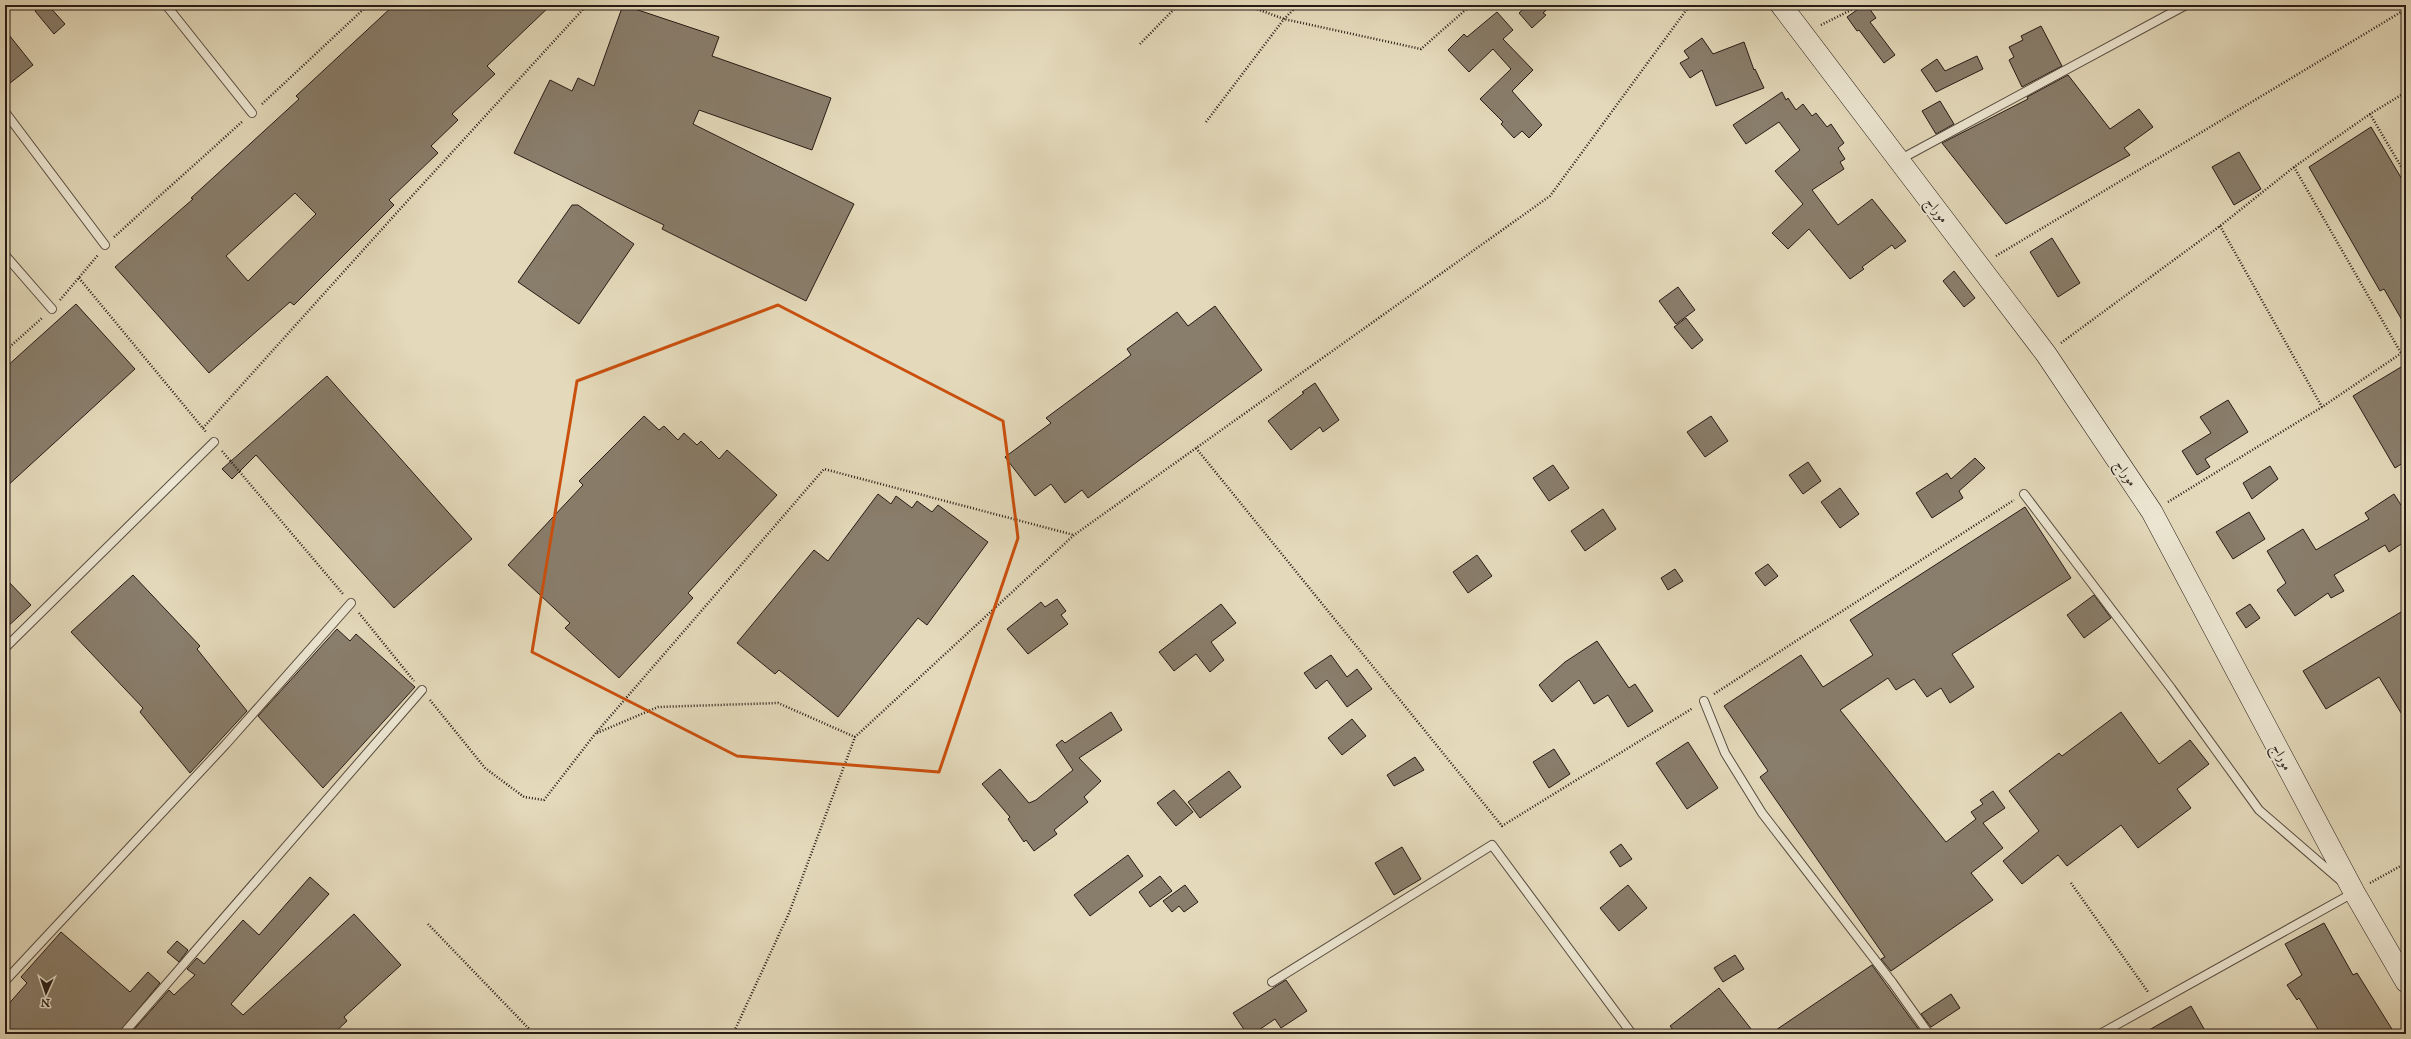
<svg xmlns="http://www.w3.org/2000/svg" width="2411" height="1039" font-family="'IM FELL Great Primer',Amiri,serif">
<rect width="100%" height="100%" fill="#e4dabb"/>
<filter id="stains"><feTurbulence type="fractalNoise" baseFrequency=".005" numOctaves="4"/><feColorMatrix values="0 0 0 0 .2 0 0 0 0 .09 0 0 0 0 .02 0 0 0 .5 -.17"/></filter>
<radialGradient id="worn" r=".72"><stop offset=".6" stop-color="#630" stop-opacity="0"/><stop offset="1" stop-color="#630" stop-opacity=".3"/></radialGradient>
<g fill="#897e6c" stroke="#261b16" fill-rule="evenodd">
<path d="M42,5H48L65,24L54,34L35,11Z"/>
<path d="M394,5H551L487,66L495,74L452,114L458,120L431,146L438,153L389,200L394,205L294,305L290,302L209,373L115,267L193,199L191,198L299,99L296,96ZM295,193L316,214L248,281L226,256Z"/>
<path d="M623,5L719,37L712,56L831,98L812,150L699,110L693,124L854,204L806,301L662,229L664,225L514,153L550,80L572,91L578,78L594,86Z"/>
<path d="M1528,5H1552L1543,13L1546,15L1532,28L1519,13Z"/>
<path d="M1864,5H1867L1876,18L1870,22L1895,55L1884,63L1859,30L1857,31L1847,17Z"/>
<path d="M1497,12L1513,30L1503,39L1533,70L1512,91L1542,125L1529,138L1522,131L1514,138L1501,124L1503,122L1480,99L1511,69L1493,49L1469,72L1448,50L1464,34L1467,37Z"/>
<path d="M2041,26L2062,66L2022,87L2009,60L2014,57L2009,47L2023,40L2021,36Z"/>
<path d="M5,30L33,65L5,87Z"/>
<path d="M1702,38L1713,54L1744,42L1754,70L1755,69L1764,88L1716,106L1702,70L1690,78L1680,63L1689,58L1684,51Z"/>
<path d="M1977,56L1983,69L1936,92L1921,70L1937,59L1945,71Z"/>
<path d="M2068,75L2110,129L2139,109L2153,127L2124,148L2130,155L2006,224L1942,143L2028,99L2027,97Z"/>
<path d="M1782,92L1786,100L1788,98L1796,110L1803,104L1812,116L1816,113L1827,127L1831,124L1844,143L1838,148L1845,159L1840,162L1844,169L1812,190L1838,225L1872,199L1906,241L1895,249L1892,245L1862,267L1864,269L1850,279L1809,229L1788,249L1772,233L1803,204L1775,171L1800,150L1779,122L1746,144L1733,125Z"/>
<path d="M1940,101L1954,124L1936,134L1922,111Z"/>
<path d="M2371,127L2406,186V327L2384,289L2380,291L2309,167Z"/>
<path d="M2239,152L2261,189L2234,205L2212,167Z"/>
<path d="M572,205H578L634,244L579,324L518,282Z"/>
<path d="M2052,238L2080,283L2058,297L2030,252Z"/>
<path d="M1954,271L1975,298L1964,307L1943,281Z"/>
<path d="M1678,287L1695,310L1676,324L1659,301Z"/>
<path d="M76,304L135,369L5,488V368Z"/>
<path d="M1215,306L1262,370L1088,498L1082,490L1065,503L1051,484L1035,496L1005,457L1051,423L1046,418L1131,355L1127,349L1177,312L1188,326Z"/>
<path d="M1686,318L1703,340L1692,349L1674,327Z"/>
<path d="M2406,364V461L2395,468L2353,396Z"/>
<path d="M327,376L472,539L394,608L256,455L232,479L222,469Z"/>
<path d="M1315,383L1339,420L1323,432L1320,427L1291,450L1268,421L1304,393L1302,392Z"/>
<path d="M2228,400L2248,432L2205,459L2210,467L2197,475L2182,451L2211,433L2200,417Z"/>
<path d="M644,416L659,430L664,426L678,440L684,433L697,445L701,441L719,459L727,450L777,495L688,593L693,598L619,678L565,628L570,623L508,565L583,485L579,481Z"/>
<path d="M1711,416L1728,441L1705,457L1687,432Z"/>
<path d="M1975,458L1985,468L1959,491L1963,498L1932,518L1916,493L1947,473L1951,479Z"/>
<path d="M1808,462L1821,481L1803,494L1789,475Z"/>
<path d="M1553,465L1569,488L1549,501L1533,478Z"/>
<path d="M2270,466L2278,479L2252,499L2243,483Z"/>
<path d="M1840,488L1859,514L1840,528L1821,502Z"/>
<path d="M878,494L891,504L896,496L912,508L917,501L932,512L938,505L988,542L927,625L918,618L838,717L779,670L775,674L737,643L814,550L828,561Z"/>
<path d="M2394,494L2406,513V541L2389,552L2385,545L2334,575L2344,591L2331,598L2328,593L2295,616L2277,590L2286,583L2267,551L2303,529L2316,550L2369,519L2365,513Z"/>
<path d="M2025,507L2071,578L1952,654L1974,687L1950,703L1941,688L1927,697L1914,679L1896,690L1888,678L1840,710L1946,842L1976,819L1971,812L1983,804L1980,800L1993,791L2005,808L1983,823L2003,848L1971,873L1993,900L1891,971L1881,959L1885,957L1760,777L1768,771L1724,706L1801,655L1823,687L1873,655L1850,620Z"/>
<path d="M1603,509L1616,529L1585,551L1571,531Z"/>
<path d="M2249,512L2265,539L2233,559L2216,532Z"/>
<path d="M1477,555L1492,576L1468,593L1453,572Z"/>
<path d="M1768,564L1778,576L1765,586L1755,573Z"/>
<path d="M1675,569L1683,581L1668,590L1661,578Z"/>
<path d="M133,575L200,646L197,649L247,711L190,773L140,712L143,708L71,632Z"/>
<path d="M5,578L31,605L5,629Z"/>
<path d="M2094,595L2111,618L2084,638L2067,615Z"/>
<path d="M1057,599L1066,611L1061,615L1068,624L1028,654L1007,629L1041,602L1045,607Z"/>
<path d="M1221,604L1236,623L1211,642L1224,660L1210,672L1196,654L1174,671L1159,652Z"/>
<path d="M2250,604L2260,618L2246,628L2236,613Z"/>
<path d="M2406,609V721L2379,677L2326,709L2303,671Z"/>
<path d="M337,629L350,641L356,634L415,687L323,788L258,716Z"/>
<path d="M1597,641L1629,688L1635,684L1653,711L1628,727L1608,695L1594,704L1579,680L1552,702L1539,685L1565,662Z"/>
<path d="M1331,655L1347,677L1357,669L1372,689L1347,707L1327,680L1316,689L1304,673Z"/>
<path d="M1111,712L1122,730L1079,758L1101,781L1084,797L1088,802L1054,830L1057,834L1034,851L1026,840L1024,842L1008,819L1010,817L982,784L1000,769L1029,803L1036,800L1073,770L1056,745L1062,740L1065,743Z"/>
<path d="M2121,712L2159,764L2190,740L2209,764L2177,789L2191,808L2138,848L2121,825L2067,866L2058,855L2022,884L2003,861L2039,831L2009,791L2059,753L2062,756Z"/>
<path d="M1352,719L1366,736L1342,755L1328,738Z"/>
<path d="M1688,742L1718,788L1687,809L1656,763Z"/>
<path d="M1554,749L1570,774L1549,788L1533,762Z"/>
<path d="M1415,757L1424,770L1394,786L1387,775Z"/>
<path d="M1229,771L1241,787L1200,818L1188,802Z"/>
<path d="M1174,790L1193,812L1176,826L1157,803Z"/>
<path d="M1621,844L1632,859L1620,867L1610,852Z"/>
<path d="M1402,847L1421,879L1394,895L1375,863Z"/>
<path d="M1128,855L1143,876L1090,916L1074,895Z"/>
<path d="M1160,876L1172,891L1150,907L1139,892Z"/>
<path d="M310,877L329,894L231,1004L243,1015L354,914L401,965L344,1017L347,1021L333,1034H130L169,990L174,995L195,975L187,969L197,958L204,964L243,920L259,935Z"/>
<path d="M1185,885L1198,902L1184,912L1179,906L1172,912L1163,901Z"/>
<path d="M1628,885L1647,908L1619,931L1600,908Z"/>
<path d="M2324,923L2353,975L2357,973L2395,1034H2321L2299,998L2297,1000L2287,985L2302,975L2285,944Z"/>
<path d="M61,932L130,992L148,972L160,983L118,1034H5V1008L27,983L21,977Z"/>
<path d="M177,941L188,950L179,962L167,952Z"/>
<path d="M1735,955L1744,969L1723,982L1714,968Z"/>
<path d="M1872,965L1922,1034H1770Z"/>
<path d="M1286,980L1307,1011L1281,1028L1275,1019L1253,1034H1247L1233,1013Z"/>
<path d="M1719,988L1755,1034H1676L1670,1026Z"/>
<path d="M1951,994L1960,1008L1931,1027L1921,1014Z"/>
<path d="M2191,1006L2207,1034H2142Z"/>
</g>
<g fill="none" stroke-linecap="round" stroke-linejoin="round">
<g stroke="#564b3f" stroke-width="10">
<g id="lane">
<path d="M166,5L252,113"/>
<path d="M5,112L105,245"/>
<path d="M1899,160L2186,5"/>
<path d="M5,255L52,309"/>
<path d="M2024,494L2171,688L2259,810L2340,880"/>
<path d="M5,648L214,442"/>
<path d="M1704,701L1725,753L1762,813L1892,982L1929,1034"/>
<path d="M5,981L226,744L351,603"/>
<path d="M1272,982L1492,845L1632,1034"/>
<path d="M123,1034L422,690"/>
<path d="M2100,1034L2353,893"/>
</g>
</g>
<g stroke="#261b16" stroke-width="22">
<path id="secondary" d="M1781,5L2046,354L2152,512L2354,892L2406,982"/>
</g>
<g stroke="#261b16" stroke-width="2.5" stroke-dasharray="1 2" stroke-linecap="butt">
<path d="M1246,5L1284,19L1421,49L1471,5"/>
<path d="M1821,25L1861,5"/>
<path d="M1140,44L1178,5"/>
<path d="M262,104L368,5"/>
<path d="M2370,114L2406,175"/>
<path d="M1206,122L1284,19L1298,5"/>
<path d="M2294,167L2401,353"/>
<path d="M2220,226L2322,407"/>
<path d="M114,237L243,121"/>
<path d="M1996,256L2406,9"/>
<path d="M79,278L206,432"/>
<path d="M60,300L98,255"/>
<path d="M2061,343L2220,226L2294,167L2370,114L2406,92"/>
<path d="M5,351L42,318"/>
<path d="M203,428L401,208L587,5"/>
<path d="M1196,448L1502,826L1693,708"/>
<path d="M222,451L343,594"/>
<path d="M2168,502L2322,407L2406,350"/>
<path d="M359,613L414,681"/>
<path d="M1714,694L2014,500"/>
<path d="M430,700L485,768L524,797L544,800L595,734L824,469L1074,535"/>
<path d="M597,733L658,707L778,703L855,737"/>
<path d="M2071,883L2148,992"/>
<path d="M2370,883L2406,863"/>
<path d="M428,924L534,1034"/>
<path d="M733,1034L789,913L855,737L1074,535L1550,196L1690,5"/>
</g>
<use href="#lane" stroke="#ede7d3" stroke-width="8"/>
<use href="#secondary" stroke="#ede7d3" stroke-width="21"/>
</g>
<path fill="none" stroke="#cb500e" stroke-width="3" stroke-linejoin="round" d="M778,305L1003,421L1018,538L939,772L737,756L532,652L577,381Z"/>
<g text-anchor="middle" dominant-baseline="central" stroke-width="3" stroke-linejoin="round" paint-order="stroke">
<g font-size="14" fill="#261b16" stroke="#ede7d3">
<text transform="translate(1937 210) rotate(52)">موراج</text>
<text transform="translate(2126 473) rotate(56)">موراج</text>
<text transform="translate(2282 757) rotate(62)">موراج</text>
</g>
</g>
<rect width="2411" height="1039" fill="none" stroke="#e4dabb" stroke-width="20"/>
<rect x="6" y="6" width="2399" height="1027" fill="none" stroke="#261b16" stroke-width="2"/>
<rect x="10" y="10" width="2391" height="1019" fill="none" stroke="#261b16"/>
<g transform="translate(46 993) rotate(183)" stroke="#ede7d3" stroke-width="3" paint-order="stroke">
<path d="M0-3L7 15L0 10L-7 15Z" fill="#261b16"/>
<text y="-6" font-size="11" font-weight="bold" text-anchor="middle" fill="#261b16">N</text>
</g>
<rect width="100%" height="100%" filter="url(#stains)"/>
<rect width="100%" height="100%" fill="url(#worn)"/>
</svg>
